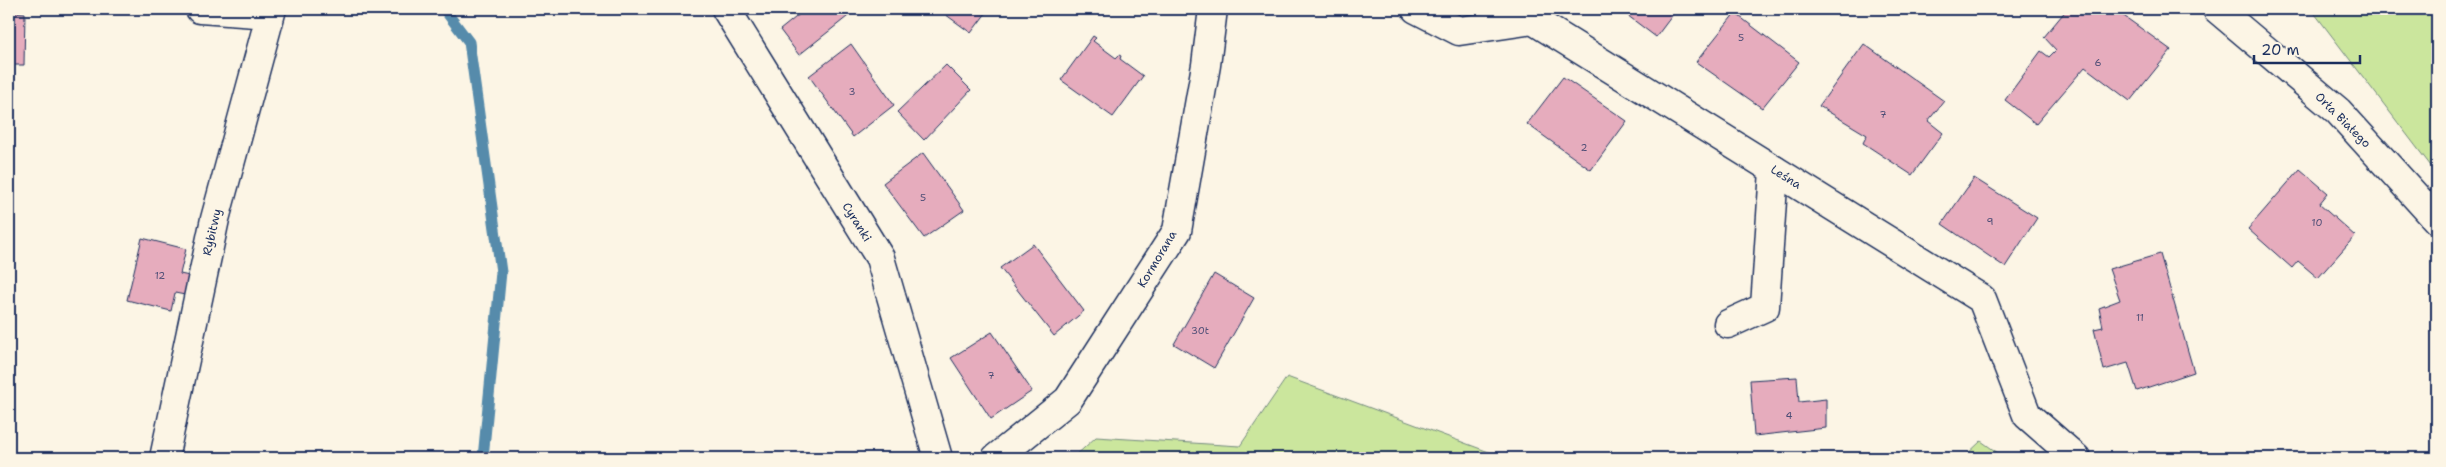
<svg xmlns="http://www.w3.org/2000/svg" width="2446" height="467" font-family="'Shantell Sans',sans-serif">
<rect width="100%" height="100%" fill="#fcf5e5"/>
<filter id="ink" filterUnits="userSpaceOnUse"><feTurbulence type="fractalNoise" baseFrequency=".02" numOctaves="2"/><feDisplacementMap in="SourceGraphic" scale="10" xChannelSelector="R" yChannelSelector="G"/><feConvolveMatrix kernelMatrix="1 2 1 2 8 2 1 2 1" color-interpolation-filters="sRGB"/></filter>
<g filter="url(#ink)">
<g fill="#cbe69d" stroke="#738a7e">
<path d="M2313,9H2437V174L2312,10Z"/>
<path d="M1287,377L1505,458H1073L1096,437L1240,446Z"/>
<path d="M1981,441L2005,458H1963Z"/>
</g>
<g fill="none" stroke-linecap="round" stroke-linejoin="round">
<path stroke="#568bab" stroke-width="11" d="M444,9L469,42L501,272L483,458"/>
</g>
<g fill="#e6acbd" stroke="#1b2f5e">
<path d="M806,9H857L799,55L780,30Z"/>
<path d="M938,9H989L971,33Z"/>
<path d="M1619,9H1677L1656,37Z"/>
<path d="M2067,9H2114L2171,50L2130,101L2085,67L2036,124L2005,100L2041,51L2049,57L2056,50L2044,37Z"/>
<path d="M9,12L25,13L24,65H9Z"/>
<path d="M1735,13L1799,62L1762,108L1696,62Z"/>
<path d="M1093,36L1096,38L1093,41L1116,58L1119,55L1121,56L1120,59L1143,76L1113,117L1061,80Z"/>
<path d="M851,44L894,105L853,137L809,76Z"/>
<path d="M1864,44L1944,101L1928,121L1943,133L1912,175L1863,143L1867,135L1819,106Z"/>
<path d="M946,65L971,90L924,140L897,112Z"/>
<path d="M1563,77L1627,121L1591,170L1527,124Z"/>
<path d="M923,153L964,210L924,238L883,183Z"/>
<path d="M2300,169L2328,193L2319,204L2355,236L2318,278L2298,261L2292,268L2248,229Z"/>
<path d="M1974,178L2037,218L2005,267L1942,224Z"/>
<path d="M142,238L186,249L180,274L194,277L190,296L175,293L171,311L127,300Z"/>
<path d="M1033,244L1084,311L1054,336L1000,268Z"/>
<path d="M2160,254L2194,372L2137,391L2128,363L2104,370L2094,329L2103,327L2099,308L2120,300L2109,269Z"/>
<path d="M1214,274L1254,298L1214,368L1174,344Z"/>
<path d="M992,332L1032,391L991,419L951,358Z"/>
<path d="M1797,377L1799,402L1826,399V428L1754,436L1750,380Z"/>
</g>
<g fill="none" stroke-linecap="round" stroke-linejoin="round">
<g stroke="#1b2f5e" stroke-width="31">
<g id="street">
<path d="M200,9L270,14"/>
<path d="M726,9L880,258L938,458"/>
<path d="M1416,9L1459,31L1533,20L1982,299L2027,415L2076,458"/>
<path d="M2217,9L2338,111L2437,220"/>
<path d="M1728,324L1765,307L1774,170"/>
<path d="M164,458L215,219L272,9"/>
<path d="M996,458L1068,400L1177,231L1206,65L1213,9"/>
</g>
</g>
<use href="#street" stroke="#fcf5e5" stroke-width="28"/>
</g>
</g>
<g text-anchor="middle" dominant-baseline="central" stroke-width="4.5" stroke-linejoin="round" paint-order="stroke">
<g font-size="10" fill="#4e4e76">
<text x="1741" y="37">5</text>
<text x="2098" y="62">6</text>
<text x="852" y="91">3</text>
<text x="1883" y="114">7</text>
<text x="1584" y="147">2</text>
<text x="923" y="197">5</text>
<text x="1990" y="221">9</text>
<text x="2317" y="222">10</text>
<text x="160" y="275">12</text>
<text x="2140" y="317">11</text>
<text x="1200" y="330">30t</text>
<text x="991" y="375">7</text>
<text x="1789" y="415">4</text>
</g>
<g font-size="12" fill="#1b2f5e" stroke="#fcf5e5">
<text transform="translate(2343 120) rotate(45)">Orła Białego</text>
<text transform="translate(1786 177) rotate(32)">Leśna</text>
<text transform="translate(857 222) rotate(58)">Cyranki</text>
<text transform="translate(212 232) rotate(-77)">Rybitwy</text>
<text transform="translate(1157 259) rotate(-59)">Kormorana</text>
</g>
</g>
<rect width="2446" height="467" fill="none" stroke="#fcf5e5" stroke-width="30"/>
<rect x="15" y="15" width="2416" height="437" fill="none" stroke="#1b2f5e" stroke-width="2" filter="url(#ink)"/>
<path d="M2254 55v8h106v-8" fill="none" stroke="#1b2f5e" stroke-width="2.5"/>
<text x="2261" y="55" font-size="15" fill="#1b2f5e" stroke="#fcf5e5" stroke-width="4" paint-order="stroke">20 m</text>
</svg>
